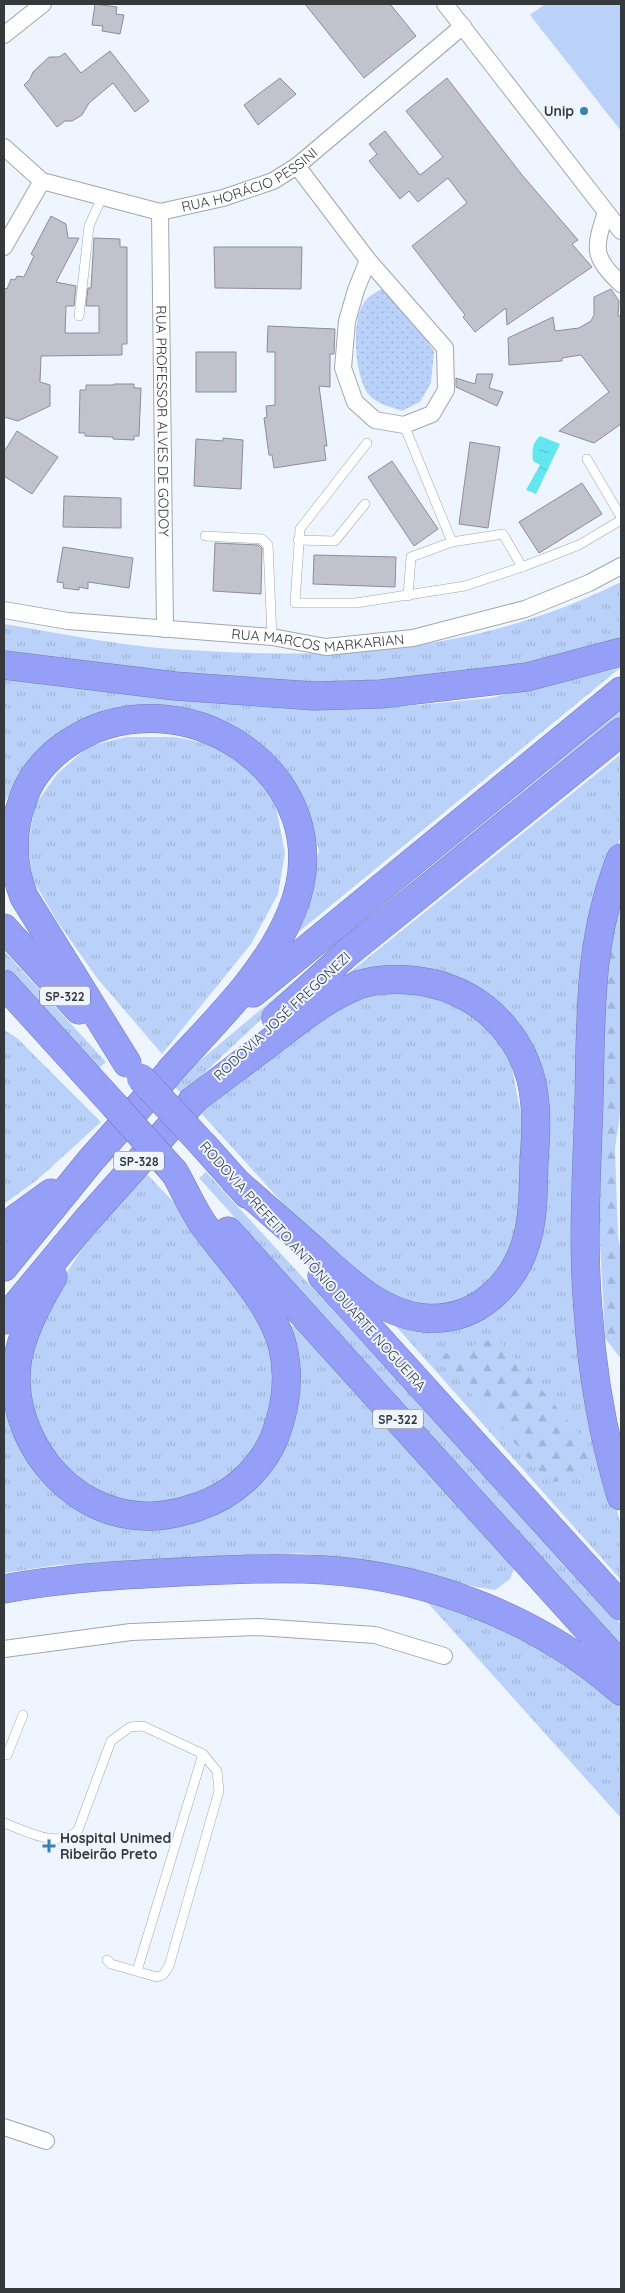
<svg xmlns="http://www.w3.org/2000/svg" width="625" height="2293" font-family="Quicksand,sans-serif">
<defs>
<pattern id="grass-tufts" width="24" height="20" patternUnits="userSpaceOnUse" patternTransform="scale(1.25)"><rect width="24" height="20" fill="#bad2f9"/><path d="M3 7l-1-3M5 7V3M7 7l1-3M15 17l-1-3M17 17v-4M19 17l1-3" fill="none" stroke="#a0b5d6"/></pattern>
<pattern id="forest-firs" width="22" height="20" patternUnits="userSpaceOnUse" patternTransform="scale(1.25)"><rect width="22" height="20" fill="#bad2f9"/><path d="M5 1l3.5 6h-7zM16 11l3.5 6h-7z" fill="#a0b5d6"/></pattern>
<pattern id="park-dots" width="8" height="8" patternUnits="userSpaceOnUse" patternTransform="scale(1.25)"><rect width="8" height="8" fill="#bad2f9"/><path d="M2 2h.1M6 6h.1" fill="none" stroke="#a0b5d6" stroke-width="1.8" stroke-linecap="round"/></pattern>
<pattern id="water-ripples" width="26" height="14" patternUnits="userSpaceOnUse" patternTransform="scale(1.25)"><rect width="26" height="14" fill="#63e6f0"/><path d="M2 4q2-2 4 0t4 0M15 11q2-2 4 0t4 0" fill="none" stroke="#57c6cf"/></pattern>
</defs>
<rect width="100%" height="100%" fill="#eff5ff"/>
<g fill="url(#grass-tufts)">
<path d="M621,582V643L539,663L377,688L4,659V624C59,633 116,645 172,649C332,660 474,655 621,582Z"/>
<path d="M620,668L289,940L310,898L319,850L301,794L274,758L238,733L82,723L30,757L4,803V674L330,708L407,706L491,698Z"/>
<path d="M621,707V720L284,998L182,1094L172,1084Z"/>
<path d="M127,737H175L219,746L244,765L261,782L275,802L285,853L278,894L251,944L162,1054L97,978L57,921L33,880L28,845L35,805L57,774L89,746Z"/>
<path d="M621,754V837L608,866L583,992L608,1476L621,1526V1580L394,1324L502,1297L542,1120L470,989L333,986Z"/>
<path d="M4,951L106,1062L98,1069L4,967Z"/>
<path d="M379,989L438,997L464,1009L483,1023L501,1045L512,1068L523,1125L520,1227L493,1283L451,1309L401,1305L344,1271L201,1113L291,1032Z"/>
<path d="M4,1030L17,1038L101,1122L37,1180L4,1204Z"/>
<path d="M143,1170L186,1215L224,1260L277,1356L267,1430L233,1480L172,1509L88,1493L33,1431L26,1354L52,1295L80,1252Z"/>
<path d="M206,1172L621,1624V1646L473,1480L199,1178Z"/>
<path d="M24,1322L19,1436L146,1527L266,1473L290,1326H298L515,1566L510,1579L495,1590L476,1587L391,1565L300,1553L225,1559L58,1565L4,1573V1349Z"/>
<path d="M419,1593L516,1630L621,1701V1818Z"/>
</g>
<g fill="url(#forest-firs)">
<path d="M621,876V1108L615,1148L618,1237L621,1252V1359L605,1338L599,1222L597,989Z"/>
<path d="M497,1338L588,1444L591,1472L550,1483L438,1356Z"/>
</g>
<path fill="url(#park-dots)" d="M384,288L396,297L434,351L431,383L420,402L402,411C390,407 377,404 368,394C355,375 351,324 363,304C368,296 376,292 384,288Z"/>
<path fill="#bad2f9" d="M545,4H621V131L530,15Z"/>
<path fill="url(#water-ripples)" d="M540,436L560,444L536,494L526,490L540,465L533,461C532,451 532,443 540,436Z"/>
<g fill="#c2c2cd" stroke="#8d8d97">
<path d="M95,4L117,7L116,14L124,15L120,34L102,31L103,26L92,25Z"/>
<path d="M305,4H390L416,36L364,78Z"/>
<path d="M110,51L149,101L135,112L113,83L89,103L82,115L72,121H65L57,127L24,85L30,79L33,72L49,57H59L65,53L81,73Z"/>
<path d="M280,78L296,94L258,125L244,105Z"/>
<path d="M447,78L522,175L578,240L572,244L592,267L507,325L506,308L475,332L463,317L465,315L412,246L467,203L448,178L418,202L409,191L400,199L369,161L377,154L369,144L385,131L420,175L443,157L406,111Z"/>
<path d="M51,216L66,224L68,238H79L56,282L76,286L74,306H66L65,333H99V306H86L88,288H91L94,238L120,239V247H127V344H122V355L41,356L40,382L50,385V406L18,421L4,417V288L7,289L11,279L15,280L17,276L24,277L34,256L31,254Z"/>
<path d="M214,247H302L301,289L215,288Z"/>
<path d="M611,289L619,301L618,316H621V424L594,443L559,431L609,392L581,355L562,358V361L509,365L508,338L553,317L555,331L579,328L591,321L594,315V297Z"/>
<path d="M268,326L335,329L334,354H330V387L319,386L327,446H324L326,460L274,468L272,455H269L264,418L267,417L266,406L275,405V352H267Z"/>
<rect x="196" y="352" width="40" height="40"/>
<path d="M477,374H493L489,388L503,392L497,406L456,387V378L475,384Z"/>
<path d="M114,384H134V388H141L139,436H134V440L113,439V437L85,436V433H79L80,390H86V385H114Z"/>
<path d="M17,431L58,457L32,494L4,476V452Z"/>
<path d="M223,438L243,440L241,489L194,486L196,439L223,441Z"/>
<path d="M470,442L500,447L488,528L459,524Z"/>
<path d="M392,461L438,529L414,546L368,477Z"/>
<path d="M582,483L602,514L539,553L519,522Z"/>
<path d="M64,496L121,498V528L63,527Z"/>
<path d="M215,543L259,545L262,548L261,594L213,591Z"/>
<path d="M63,547L133,558L129,588L88,582V589L79,587V590L63,588L64,583L57,582Z"/>
<path d="M314,555L396,557L395,587L313,584Z"/>
</g>
<g fill="none" stroke-linecap="round" stroke-linejoin="round">
<g stroke="#a0a6af" stroke-width="10">
<g id="lane">
<path d="M79,316L89,226L102,197"/>
<path d="M404,425L452,542"/>
<path d="M367,443L300,529L295,603H356L465,586L522,567L579,545L621,520"/>
<path d="M587,459L621,517"/>
<path d="M205,536L262,539L268,545L272,637"/>
<path d="M298,540L335,541L365,504"/>
<path d="M408,596L411,557L452,542L503,534L522,567"/>
<path d="M7,1755L23,1715"/>
<path d="M4,1823C26,1831 58,1850 78,1830L111,1741L130,1727L143,1726L203,1754L217,1771L219,1791L169,1966L163,1975L157,1977L111,1964L107,1960"/>
<path d="M137,1971L203,1754"/>
</g>
</g>
<g stroke="#a0a6af" stroke-width="18">
<g id="street">
<path d="M445,4L621,231"/>
<path d="M4,35L43,4"/>
<path id="s1" d="M4,147L42,181L160,212L223,198L273,181L297,166L463,26"/>
<path d="M297,166L368,260L445,348L446,390L432,414L404,425L375,420L355,402L343,368L347,321L356,290L368,260"/>
<path id="s2" d="M160,212L165,629"/>
<path d="M606,212C594,249 592,256 621,284"/>
<path d="M4,247L42,181"/>
<path id="s3" d="M4,610L68,621L272,637L326,647L413,638L525,609L589,583L621,566"/>
<path d="M4,1649L131,1632L258,1627L375,1635L444,1656"/>
<path d="M4,2127L46,2141"/>
</g>
</g>
<g stroke="#747bb6" stroke-width="29">
<g id="highway">
<path d="M4,665L175,686L314,696L381,694L527,677L621,652"/>
<path d="M621,858C588,940 591,1015 589,1101C587,1170 582,1241 588,1310C592,1372 603,1436 621,1496"/>
<path d="M4,928L79,1010"/>
<path d="M4,984L114,1105"/>
<path d="M253,993L621,691"/>
<path d="M276,1018L345,955L621,732"/>
<path d="M127,1063L24,897C12,866 11,833 22,802C29,779 45,760 64,746C177,665 349,775 291,913C266,974 213,1023 170,1071"/>
<path d="M192,1101C219,1081 246,1060 273,1040C300,1019 326,998 358,985C379,978 408,978 430,983C489,996 531,1045 535,1105C537,1125 535,1144 534,1163C533,1187 534,1212 528,1235C516,1284 477,1322 425,1318C377,1314 341,1274 308,1245C284,1224 259,1202 235,1181"/>
<path d="M205,1147L247,1194"/>
<path d="M4,1227L51,1193"/>
<path d="M228,1231L621,1666"/>
<path d="M4,1267L91,1160L168,1074"/>
<path d="M322,1276L621,1606"/>
<path d="M53,1277C38,1302 21,1334 17,1363C8,1437 67,1514 144,1516C163,1517 180,1513 197,1507C232,1496 262,1469 275,1436C286,1407 290,1378 283,1348C273,1304 229,1260 203,1224C192,1208 184,1189 175,1173"/>
<path d="M4,1320L86,1221L194,1100"/>
<path d="M4,1589C62,1578 122,1575 181,1572C229,1570 277,1567 325,1570C432,1577 540,1620 621,1691"/>
</g>
</g>
<use href="#lane" stroke="#fff" stroke-width="9"/>
<use href="#street" stroke="#fff" stroke-width="16"/>
<use href="#highway" stroke="#959ff8" stroke-width="28"/>
<g stroke="#747bb6" stroke-width="29" stroke-linecap="butt">
<g id="highway-bridge">
<path d="M141,1078L205,1147"/>
<path d="M114,1105L175,1173"/>
</g>
</g>
<use href="#highway-bridge" stroke="#959ff8" stroke-width="28"/>
</g>
<g fill="#3980b5" stroke="#eff5ff" stroke-width="2">
<circle cx="584" cy="111" r="5"/>
<path d="M46.5 1838.5h5v5h5v5h-5v5h-5v-5h-5v-5h5z"/>
</g>
<g text-anchor="middle" dominant-baseline="central" stroke-width="4" stroke-linejoin="round" paint-order="stroke">
<g fill="#eff5ff" stroke="#6e7176" stroke-width="1">
<rect x="40" y="986.5" width="50" height="19" rx="4"/>
<rect x="114" y="1151.5" width="50" height="19" rx="4"/>
<rect x="373" y="1409.5" width="50" height="19" rx="4"/>
</g>
<g font-size="12" font-weight="bold" fill="#36393c">
<text x="65" y="996">SP-322</text>
<text x="139" y="1161">SP-328</text>
<text x="398" y="1419">SP-322</text>
</g>
<g font-size="14" font-weight="bold" fill="#36393c" stroke="#eff5ff" text-anchor="end">
<text x="574" y="111">Unip</text>
<text x="60" y="1838" text-anchor="start">Hospital Unimed<tspan x="60" dy="16">Ribeirão Preto</tspan></text>
</g>
<g font-size="14" fill="#36393c" stroke="#eff5ff">
<text stroke="none"><textPath href="#s1" startOffset="269">RUA HORÁCIO PESSINI</textPath></text>
<text stroke="none"><textPath href="#s2" startOffset="209">RUA PROFESSOR ALVES DE GODOY</textPath></text>
<text stroke="none"><textPath href="#s3" startOffset="316">RUA MARCOS MARKARIAN</textPath></text>
<text transform="translate(282 1016) rotate(-43)">RODOVIA JOSÉ FREGONEZI</text>
<text transform="translate(313 1266) rotate(48)">RODOVIA PREFEITO ANTÔNIO DUARTE NOGUEIRA</text>
</g>
</g>
<rect width="625" height="2293" fill="none" stroke="#36393c" stroke-width="10"/>
</svg>
